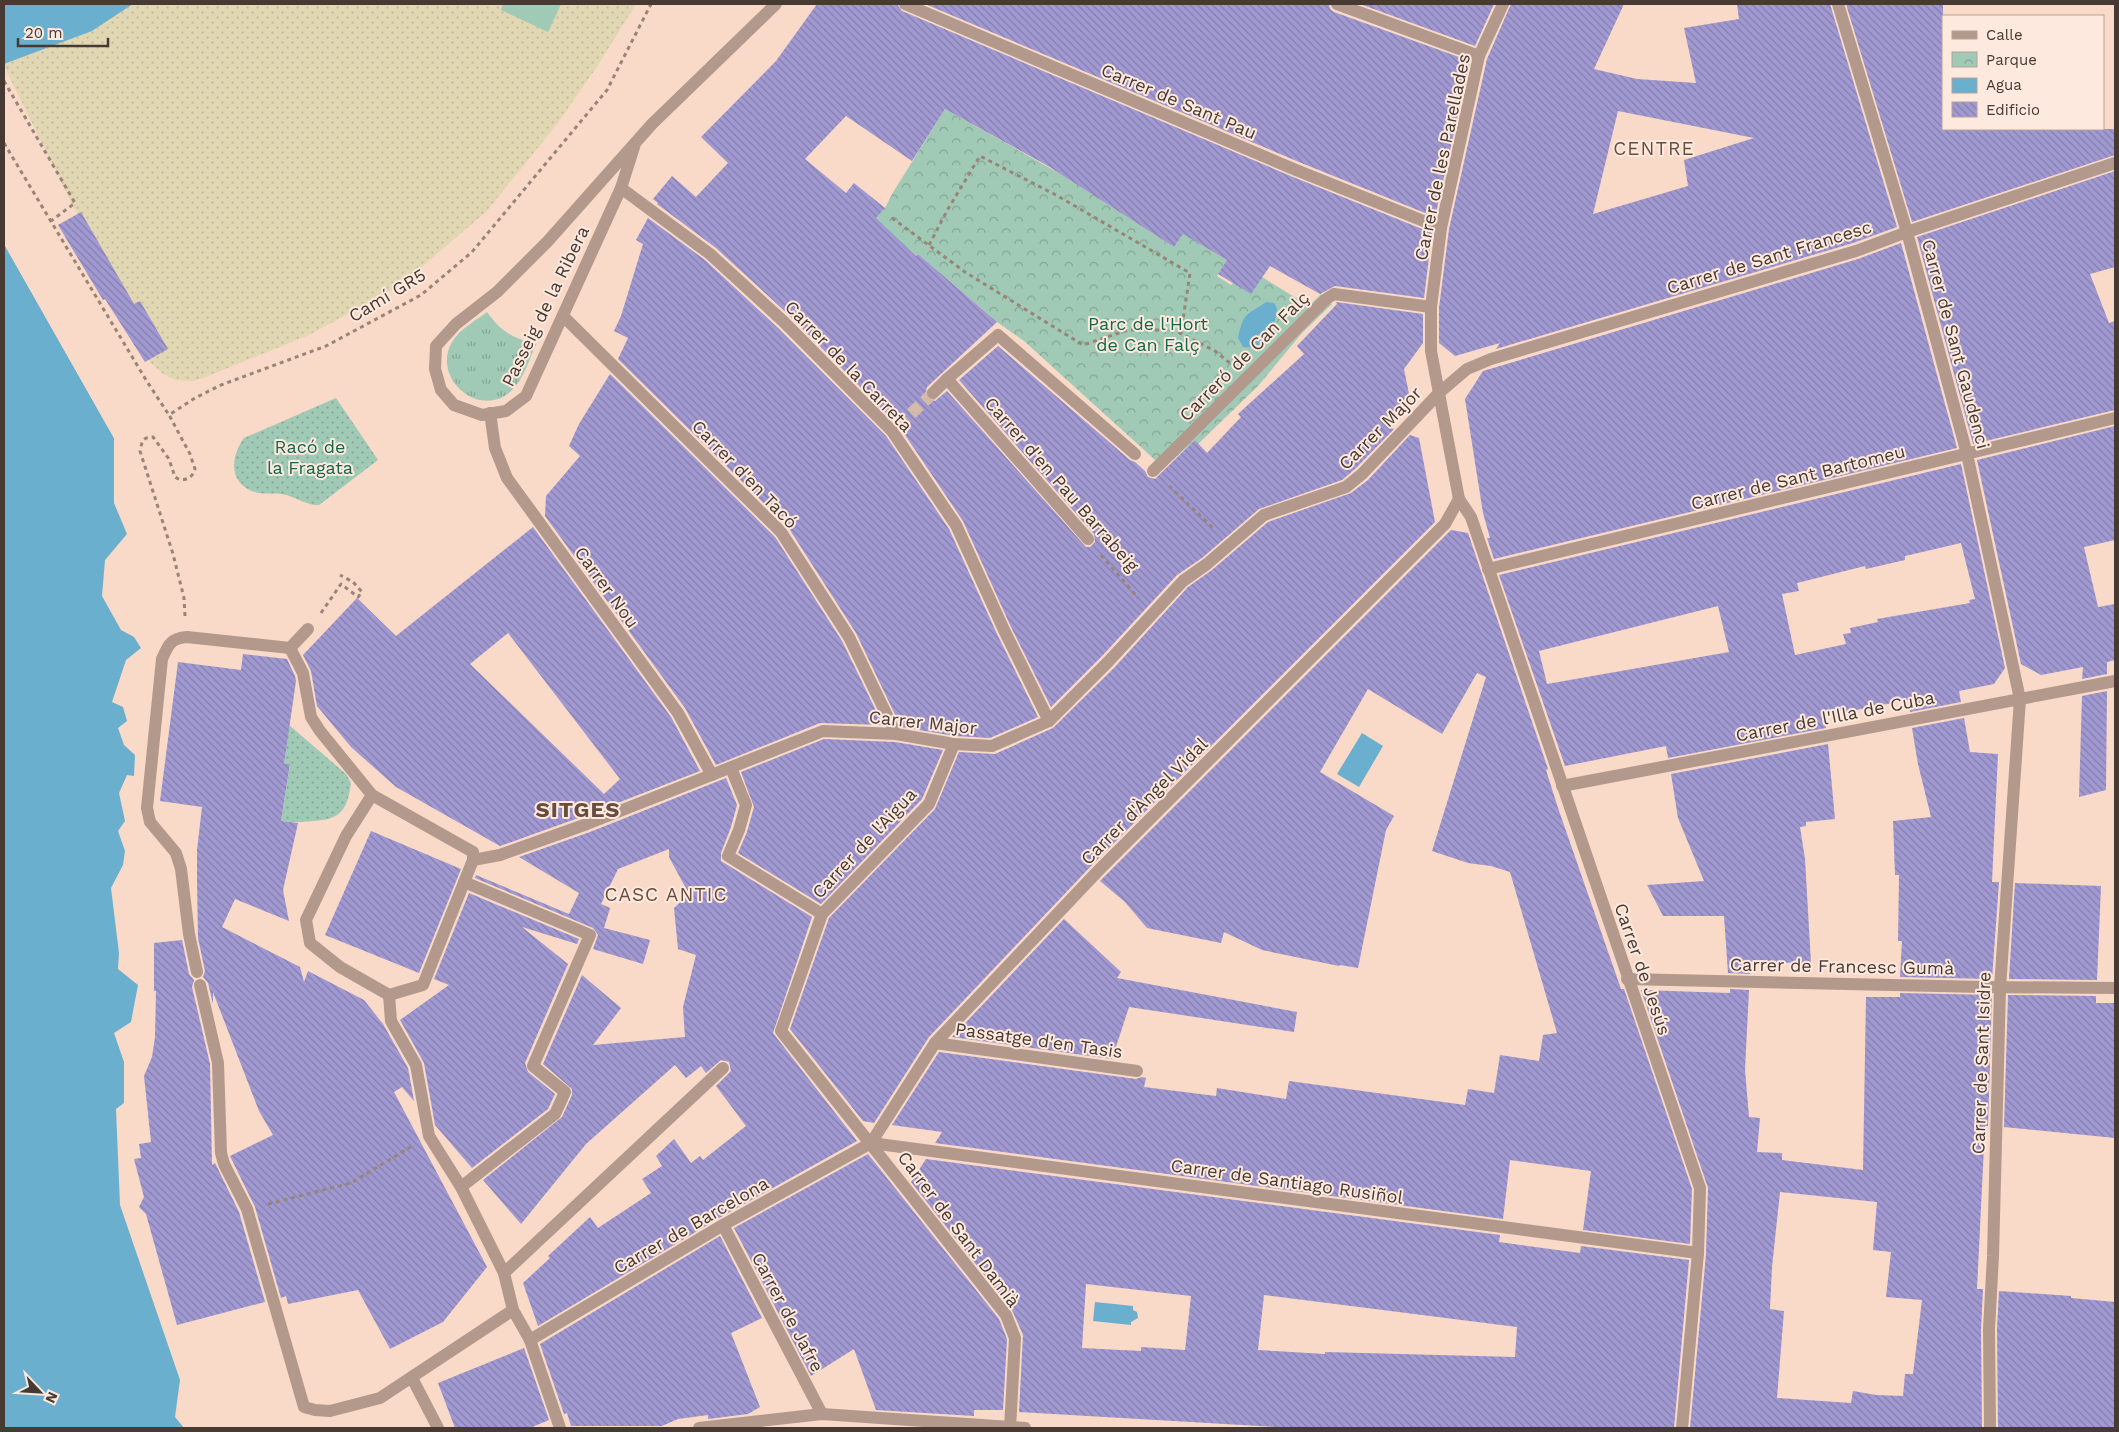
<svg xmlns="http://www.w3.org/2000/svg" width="2119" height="1432" font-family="'Work Sans',sans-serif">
<defs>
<pattern id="grass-tufts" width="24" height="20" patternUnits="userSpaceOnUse" patternTransform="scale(1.25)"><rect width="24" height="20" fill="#a0cab6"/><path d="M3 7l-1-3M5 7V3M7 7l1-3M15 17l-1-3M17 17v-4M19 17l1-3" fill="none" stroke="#84a595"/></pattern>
<pattern id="sand-dots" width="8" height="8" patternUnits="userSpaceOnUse" patternTransform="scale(1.25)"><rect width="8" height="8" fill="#e1d7b2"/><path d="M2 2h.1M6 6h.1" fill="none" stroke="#c2b99a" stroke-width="1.8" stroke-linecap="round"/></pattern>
<pattern id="park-crowns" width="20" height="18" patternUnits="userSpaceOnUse" patternTransform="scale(1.25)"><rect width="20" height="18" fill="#a0cab6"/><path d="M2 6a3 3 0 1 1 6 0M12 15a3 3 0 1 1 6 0" fill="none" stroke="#84a595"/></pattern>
<pattern id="garden-dots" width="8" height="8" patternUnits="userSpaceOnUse" patternTransform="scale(1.25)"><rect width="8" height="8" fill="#a0cab6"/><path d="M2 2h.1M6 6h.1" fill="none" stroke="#84a595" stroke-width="1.8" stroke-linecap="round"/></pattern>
<pattern id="building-back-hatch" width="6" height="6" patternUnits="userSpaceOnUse" patternTransform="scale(1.25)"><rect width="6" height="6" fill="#a199d2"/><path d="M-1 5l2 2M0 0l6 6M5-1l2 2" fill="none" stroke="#857eab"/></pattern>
</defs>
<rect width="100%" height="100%" fill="#f9d9c7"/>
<path fill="url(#grass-tufts)" d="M487,312C501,332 513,338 536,344C529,360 523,381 510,392C479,419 431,378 452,342C459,330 475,321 487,312Z"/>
<path fill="url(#sand-dots)" d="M133,4H636L598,65L557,124L486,212L399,286L309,335L203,378L193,381L176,380L163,374L150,362L4,66V64L92,31Z"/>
<path fill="url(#park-crowns)" d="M945,109L1064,176L1174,247L1192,220L1210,231L1200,244L1227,260L1217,276L1231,285L1233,283L1262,277L1309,306L1321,294L1332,304L1302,333L1258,386L1198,444L1195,440L1164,468L1024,341L997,322L918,254L916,256L875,219L885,208L892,194Z"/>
<g fill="url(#garden-dots)">
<path d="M336,398L378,460L319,505C307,506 294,496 282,494C274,493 266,494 258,493C229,486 229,459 244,438Z"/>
<path d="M289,725L346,774L351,783C347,811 341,819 313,821C302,822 293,823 281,821L290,765L284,764Z"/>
</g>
<path fill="#a0cab6" d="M503,4H561L548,32L501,10Z"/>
<g fill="#6bafce">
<path d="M4,4H133L92,31L4,64Z"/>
<path d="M4,244L114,438V503L127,534L105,560L102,596L121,630L134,637L141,648L126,660L112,702L123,707L127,721L118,728L124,745L135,755L134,776L127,775L119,793L125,821L118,831L125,851L123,865L111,888L119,953L118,969L138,985L131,1022L114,1033L124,1062V1103L116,1109L120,1205L180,1380L175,1417L184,1428H4Z"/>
<path d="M1266,302L1274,303L1277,308C1276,326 1266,351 1243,347L1238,338C1244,311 1246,316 1266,302Z"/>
<path d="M1362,733L1383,746L1359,787L1337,774Z"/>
<path d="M1095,1302L1133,1306V1310L1137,1312L1138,1318L1131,1322V1325L1093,1321Z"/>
</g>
<path fill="#f9d9c7" d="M4,242L116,436L114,438L4,244Z"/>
<g fill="url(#building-back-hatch)" fill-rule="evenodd">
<path d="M817,4H897L902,11L1293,177L1432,233L1424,298L1335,286L1320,294L1270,266L1251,294L1218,274L1227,260L1183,234L1174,247L1048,166L945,109L912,161L846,116L805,159L846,193L854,183L885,208L876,218L916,256L918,254L997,322L927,387L925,396L928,399L935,401L947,391L1086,547H1090L1095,542L1094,534L959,380L998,346L1130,460L1135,462L1145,471L1148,477L1155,479L1195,440L1207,453L1241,417L1238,414L1304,354L1297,346L1337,304L1336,302L1423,314V343L1404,369L1411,404L1391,428L1394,429L1356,468L1342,480L1259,509L1202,558L1177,575L1102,656L1051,707L1011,627L963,521L899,426L790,316L716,248L657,204L658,203L653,199L672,176L696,197L728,163L701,137L776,61Z"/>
<path d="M925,4H1329L1330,9L1334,12L1470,61L1435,217L1299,162Z"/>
<path d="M1360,4H1494L1475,46Z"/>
<path d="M1511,4H1624L1594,69L1637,79L1696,83L1684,28L1739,19L1737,4H1830L1897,227L1853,243L1496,349L1500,343L1455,356L1439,343V308L1449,229L1487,59ZM1618,111L1754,138L1684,160L1688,186L1593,214Z"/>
<path d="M1846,4H1943V129H2115V155L1912,222Z"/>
<path d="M2115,171V267L2090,274L2109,323L2115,321V410L1973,444L1917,237Z"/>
<path d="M81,212L134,304L140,301L168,349L145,362L105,299L103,300L58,225Z"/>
<path d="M648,218L705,260L778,328L886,436L949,529L997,634L1038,717L990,738L955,736L901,727L856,633L788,527L618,359L628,338L614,331L621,316L643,244L636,240Z"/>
<path d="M1901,243L1957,448L1494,559L1487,538H1490L1483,513L1465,399L1483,371L1858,259Z"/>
<path d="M610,374L775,537L842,641L883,725L820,723L716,765L685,708L545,516L546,496L580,456L569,446L579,424Z"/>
<path d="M2115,426V540L2084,547L2098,607L2115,604V660L2107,662V674L2082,679L2083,667L2041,675L2021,664L1977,460Z"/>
<path d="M1410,435L1419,438L1435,522L1091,866L929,1037L874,1123L863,1121L790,1029L829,918L935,809L959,752L995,754L1053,728L1114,668L1188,587L1212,570L1268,522L1351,493L1368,480Z"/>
<path d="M1961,464L2005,668L1994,684L1959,691L1961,702L1910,712L1908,700L1825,716L1826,728L1668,758L1666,746L1565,766L1499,575ZM1961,543L1975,599L1969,600L1970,603L1877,619L1878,622L1850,628L1851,633L1843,634L1846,644L1795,655L1782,594L1799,591L1797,583L1865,566L1866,569L1905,560V556ZM1718,606L1729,652L1547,684L1539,651Z"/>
<path d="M533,527L671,717L700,771L584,816L500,846L396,787L351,747L317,706L311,671L303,655L357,598L396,636ZM508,633L620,779L604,794L470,664Z"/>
<path d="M1451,530L1468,533L1548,769L1546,770L1558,808L1621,989H1624L1692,1189L1690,1244L1583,1230L1591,1171L1510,1160L1503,1219L935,1143L942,1132L892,1125L939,1052L1136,1079L1142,1077L1146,1078L1144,1087L1216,1096L1217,1088L1286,1099L1289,1081L1465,1105L1468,1089L1494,1093L1500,1055L1539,1061L1543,1035L1557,1033L1510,872L1491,866L1468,863L1432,851L1486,677L1477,673L1442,734L1368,689L1320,772L1394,816L1386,830L1358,968L1340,965L1339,966L1262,950L1224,932L1221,943L1147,928L1125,902L1100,881Z"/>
<path d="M243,654L287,659L295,676L296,681L284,764H290L281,821L298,823L283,890L289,921L235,899L222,927L300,967L304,982L308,971L364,1000L383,1024L408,1068L414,1101L402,1087L394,1092L487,1267L443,1322L390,1349L358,1290L288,1304L286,1296L281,1298L255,1207L230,1156L273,1135L259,1111L213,992V1004L208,983L203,977L205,971L198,938L197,881V850L202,807L160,801L178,662L241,670Z"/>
<path d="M2107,691L2106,790L2079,797L2082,696Z"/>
<path d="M1964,718L1970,752L1998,754L1992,882H1999L1992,979L1900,977L1902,941H1898L1899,875H1895L1893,821L1931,817L1918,764L1912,728Z"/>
<path d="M824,739L895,742L943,750L922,799L821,904L738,853L747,832L754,807L741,772Z"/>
<path d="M1828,744L1835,819L1806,822V826L1800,827L1805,859L1811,963L1750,962V974L1728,973L1724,916H1663L1647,885L1704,881L1678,818L1671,774Z"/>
<path d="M726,778L737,805L731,827L721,853V861L812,917L773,1033L857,1141L719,1218L538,1326L523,1283L550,1258L548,1256L590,1217L598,1228L651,1193L642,1179L662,1166L656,1156L674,1139L691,1163L700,1156L703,1160L746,1126L716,1086L731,1071L729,1062L721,1060L706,1073L701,1066L686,1078L675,1065L586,1144L521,1224L483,1180L562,1117L572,1095V1089L543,1064L582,975L621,1008L593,1045L685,1037L683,1007L696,955L678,949L674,908L689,894L669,857V849L618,869L601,904L610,908L604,928L650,940L643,964L593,949L598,935L593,928L475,878L476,875L569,914L579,893L519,857L590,832Z"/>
<path d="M371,831L461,869L419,973L325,935Z"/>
<path d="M2015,883L2101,886L2097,980L2009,979Z"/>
<path d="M469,893L579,939L577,944L522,927L568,964L525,1063L528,1072L555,1094L548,1109L472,1168L435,1125L424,1063L400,1020L449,985L434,979Z"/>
<path d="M1064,919L1121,972L1117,978L1297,1012L1294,1032L1129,1007L1112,1059L952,1037Z"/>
<path d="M182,940L189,974L194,980L192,987L210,1064L212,1165L215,1163L239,1212L265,1302L177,1325L146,1214L139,1207L144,1197L134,1159L141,1158L139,1144L151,1142L144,1076L152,1057L155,1037L156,991H154V943Z"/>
<path d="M1730,989L1749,990L1745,1070L1749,1117L1760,1118L1757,1152L1782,1153V1160L1863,1170L1866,997H1900V993L1992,995L1988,1126H1985L1977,1289H1983L1981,1329L1982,1428H1690L1706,1254L1708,1188L1641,990L1730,993ZM1780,1192L1877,1202L1873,1250L1891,1252L1886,1297L1922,1300L1913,1374H1905L1903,1396L1876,1395L1853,1391L1851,1403L1777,1398L1784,1311L1770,1309L1772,1267Z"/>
<path d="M2008,995L2096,996V1003H2115V1138L2004,1127Z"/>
<path d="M868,1154L999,1319L1007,1339L1003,1410H974V1416L876,1410L854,1349L811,1376L734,1228Z"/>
<path d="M926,1159L1500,1235L1499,1242L1580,1253L1581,1246L1689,1260L1674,1428H1292L1019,1412L1023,1335L1012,1310L911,1182ZM1086,1284L1191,1296L1185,1350L1141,1347V1351L1082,1348ZM1264,1295L1517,1327L1515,1357L1325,1352V1354L1258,1350Z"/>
<path d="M720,1236L762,1318L731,1333L760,1407L748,1414L708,1419V1415L678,1419L662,1426H571L567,1413L564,1414L540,1344Z"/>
<path d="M1999,1291L2071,1296V1298L2115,1302V1428H2042V1427L1998,1428L1997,1329Z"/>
<path d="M524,1348L549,1420L530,1428H455L438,1383Z"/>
</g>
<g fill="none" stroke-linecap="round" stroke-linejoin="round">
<path stroke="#d5b9a9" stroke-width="12" stroke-dasharray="12 6" stroke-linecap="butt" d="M898,426L933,393"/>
<g stroke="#998478" stroke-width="3" stroke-dasharray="4 4" stroke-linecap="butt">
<path d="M4,81L75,203L51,221"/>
<path d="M4,143L146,380L169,415"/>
<path d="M892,218L965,272L1083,345L1128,330H1174L1215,351L1231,364"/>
<path d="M929,245L948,209L980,156L1056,195L1190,273L1181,333"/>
<path d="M1169,486L1215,530"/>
<path d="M1101,555L1138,598"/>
<path d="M321,613L341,584L358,597L362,592L353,582L340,575"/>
<path d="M185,616L184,598L173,554L140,451C142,441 143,437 153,437L169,459L175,477C183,483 193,478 195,469L190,454L169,415L195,398L221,385L326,346L421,295L472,252L607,90L651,4"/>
<path d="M268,1204L351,1183L412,1146"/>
</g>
<g stroke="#b3988c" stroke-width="12">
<path d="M905,4L1296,170L1441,228"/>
<path d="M1337,4L1479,56"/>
<path d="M1503,4L1479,56L1441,228L1431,307V351L1459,499L1471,517L1700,1188L1698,1253L1682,1428"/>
<path d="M1838,4L1907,232L1967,454L2020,699L2000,988L1993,1256L1989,1329L1990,1428"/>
<path d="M635,144L621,188L526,396L506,411L482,415L454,405L441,390L435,369L436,346L456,324L497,292L548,241L652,124L776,4"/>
<path d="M621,188L710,254L784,322L892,431L956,525L1004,630L1049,721"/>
<path d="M563,316L781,532L849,637L896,734"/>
<path d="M947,379L1088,539"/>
<path d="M933,393L947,379L998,335L1135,454"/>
<path d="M490,413L495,448L507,478L678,713L712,775"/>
<path d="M1153,471L1326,299L1334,294L1431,307"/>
<path d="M1488,569L2115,418"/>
<path d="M290,648L303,673L311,717L320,731L372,795L473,852V860L423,985L389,995L340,967L310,943L306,920L346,836L372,795"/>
<path d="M954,744L929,804L822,914L781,1031L1006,1315L1015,1338L1010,1428"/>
<path d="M731,768L746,805L739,830L728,856L822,914"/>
<path d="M1562,786L2115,681"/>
<path d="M473,860L500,855L587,824L823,731L896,734L954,744L992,746L1049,721L1108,662L1183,581L1207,564L1264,515L1346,487L1362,474L1440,392L1467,369L1491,359L1856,251L1907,232L2115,163"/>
<path d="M197,972L189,934L181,869L176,853L150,822L147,808L162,659C168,645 171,638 187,637L290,648L308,629"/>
<path d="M1627,979L1983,987L2115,988"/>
<path d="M200,985L218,1063L221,1153L224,1164L247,1209L304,1407L315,1410L330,1411L380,1398L513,1310"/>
<path d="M389,995L391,1021L416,1065L429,1136L461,1187L504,1273L513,1310L530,1340L560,1428"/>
<path d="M935,1043L1137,1071"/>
<path d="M871,1143L1698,1253"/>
<path d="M461,1187L555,1114L565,1092L533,1066L590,935L464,882"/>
<path d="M723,1225L822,1414"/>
<path d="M504,1273L723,1068"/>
<path d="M530,1340L723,1225L871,1143L935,1043L1097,872L1445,524L1459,499"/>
<path d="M412,1378L438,1428"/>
<path d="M699,1428L822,1414L1025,1428"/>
</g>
</g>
<g text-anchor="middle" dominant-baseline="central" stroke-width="4" stroke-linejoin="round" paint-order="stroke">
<g font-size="18" fill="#463a33" stroke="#fde9de">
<text transform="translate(1179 101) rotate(23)">Carrer de Sant Pau</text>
<text transform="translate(1442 157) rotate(-78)">Carrer de les Parellades</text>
<text transform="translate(1769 257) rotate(-17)">Carrer de Sant Francesc</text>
<text transform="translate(387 295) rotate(-31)">Camí GR5</text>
<text transform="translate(545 306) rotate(-64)">Passeig de la Ribera</text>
<text transform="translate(1956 344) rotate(75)">Carrer de Sant Gaudenci</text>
<text transform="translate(1244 356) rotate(-45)">Carreró de Can Falç</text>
<text transform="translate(849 366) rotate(46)">Carrer de la Carreta</text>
<text transform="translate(1380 428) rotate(-45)">Carrer Major</text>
<text transform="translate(745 474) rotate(46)">Carrer d'en Tacó</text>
<text transform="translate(1798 477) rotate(-14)">Carrer de Sant Bartomeu</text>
<text transform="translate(1062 484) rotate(49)">Carrer d'en Pau Barrabeig</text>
<text transform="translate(607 587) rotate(54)">Carrer Nou</text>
<text transform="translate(1835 716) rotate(-11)">Carrer de l'Illa de Cuba</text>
<text transform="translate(923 722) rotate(6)">Carrer Major</text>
<text transform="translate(1144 801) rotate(-45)">Carrer d'Àngel Vidal</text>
<text transform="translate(864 843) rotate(-47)">Carrer de l'Aigua</text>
<text transform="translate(1842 966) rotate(1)">Carrer de Francesc Gumà</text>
<text transform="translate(1643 969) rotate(71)">Carrer de Jesús</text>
<text transform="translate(1039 1040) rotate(8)">Passatge d'en Tasis</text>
<text transform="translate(1981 1063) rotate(-88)">Carrer de Sant Isidre</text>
<text transform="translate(1287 1181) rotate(8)">Carrer de Santiago Rusiñol</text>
<text transform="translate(691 1225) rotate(-30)">Carrer de Barcelona</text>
<text transform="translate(959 1229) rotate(53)">Carrer de Sant Damià</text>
<text transform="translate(788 1312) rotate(62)">Carrer de Jafre</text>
</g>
<g font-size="18" fill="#13674a" stroke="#fde9de">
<text x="1148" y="323">Parc de l'Hort<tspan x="1148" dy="21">de Can Falç</tspan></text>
<text x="310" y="446">Racó de<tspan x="310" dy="21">la Fragata</tspan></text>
</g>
<g font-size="19" letter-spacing="1" fill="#674d3e" stroke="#fde9de">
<text x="1654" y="148">CENTRE</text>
<text x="666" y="894">CASC ANTIC</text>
</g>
<g font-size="22" font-weight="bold" letter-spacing="1" fill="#674d3e" stroke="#fde9de">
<text x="578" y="809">SITGES</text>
</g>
</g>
<rect width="2119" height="1432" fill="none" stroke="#463a33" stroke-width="10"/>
<rect x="1942" y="15" width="162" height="115" fill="#fde9de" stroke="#b4a39a"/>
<rect x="1952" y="31" width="25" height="8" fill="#b3988c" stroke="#b4a39a"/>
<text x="1986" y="40" font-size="15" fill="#463a33">Calle</text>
<rect x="1952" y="52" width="25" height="15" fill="url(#park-crowns)" stroke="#b4a39a"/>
<text x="1986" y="65" font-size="15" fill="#463a33">Parque</text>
<rect x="1952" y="78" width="25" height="15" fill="#6bafce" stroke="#b4a39a"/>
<text x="1986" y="90" font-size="15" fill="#463a33">Agua</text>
<rect x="1952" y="102" width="25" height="15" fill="url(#building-back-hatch)" stroke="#b4a39a"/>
<text x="1986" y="115" font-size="15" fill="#463a33">Edificio</text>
<g transform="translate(40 1392) rotate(115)" stroke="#fde9de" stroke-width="4" paint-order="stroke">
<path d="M0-4L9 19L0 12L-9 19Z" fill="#463a33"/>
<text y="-8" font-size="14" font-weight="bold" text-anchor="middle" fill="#463a33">N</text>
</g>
<path d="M18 38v8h90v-8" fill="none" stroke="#463a33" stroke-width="2.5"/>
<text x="25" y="38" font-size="15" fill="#463a33" stroke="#fde9de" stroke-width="4" paint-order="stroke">20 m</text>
</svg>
